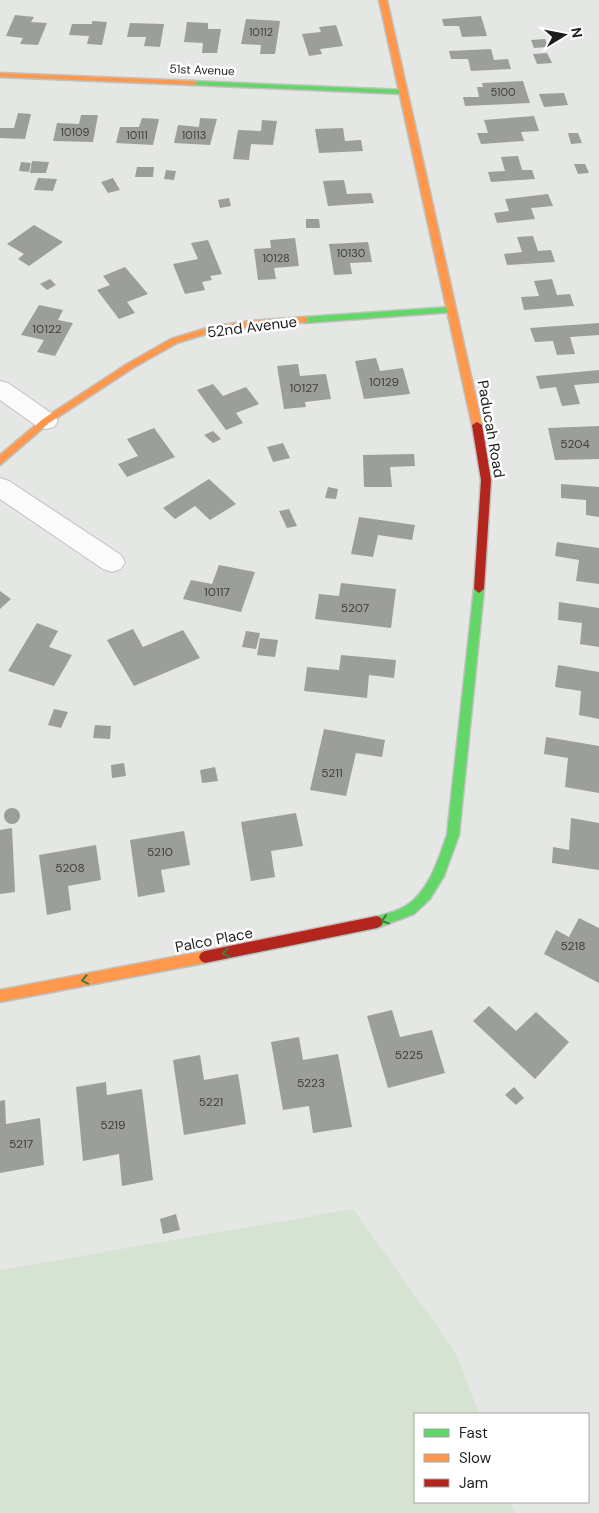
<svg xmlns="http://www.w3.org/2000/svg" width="599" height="1513" font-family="'DM Sans',sans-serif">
<rect width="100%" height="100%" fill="#e4e7e3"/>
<path fill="#d6e3d3" d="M353,1209L456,1353L479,1414H415V1502H511L515,1513H0V1270Z"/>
<g fill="#9c9e9b">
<path d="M15,15L34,17L31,22L47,23L38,45L20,44L23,38L6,36Z"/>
<path d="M481,16L487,36L462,37L459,26H444L442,19Z"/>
<path d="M246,19L280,21L275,54H260L261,45L241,44Z"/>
<path d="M92,21L107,22L102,45L87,44L89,36L69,35L72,24H92Z"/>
<path d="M187,22L208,23V29H221L217,53H202L203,43L184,42Z"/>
<path d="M130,23L164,24L160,47L144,46L146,37H127Z"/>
<path d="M336,25L343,46L320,49L322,54L309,56L302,34L321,32L319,27Z"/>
<path d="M545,39L548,47L534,48L531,40Z"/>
<path d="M491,49L494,60L508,59L511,69L471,71L468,59H451L449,51Z"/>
<path d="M547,53L552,63L537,64L533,54Z"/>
<path d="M523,81L530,103L465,106L463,97H479L477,87H483L482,83Z"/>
<path d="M564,93L568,105L544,107L539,94Z"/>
<path d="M18,113L31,114L25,139L0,138V128H14Z"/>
<path d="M81,115H98L93,142L53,141L57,123L79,124Z"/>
<path d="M534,116L539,131L521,132L524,141L481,144L477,133H488L484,120Z"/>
<path d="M142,118L159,119L153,145L116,143L120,127H139Z"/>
<path d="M200,118L217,119L210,145L174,143L178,125L199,127Z"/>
<path d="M262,120L277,121L273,145L251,144L249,160L233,159L238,130L261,131Z"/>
<path d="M343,128L345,141L361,140L363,151L319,153L315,129Z"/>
<path d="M568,133H578L582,143L571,144Z"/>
<path d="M518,156L522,170H532L535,179L491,182L488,172L505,171L501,157Z"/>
<path d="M32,161L49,162L46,173H30Z"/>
<path d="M21,162L31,163L29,172L19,171Z"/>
<path d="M574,164H585L589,173L578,174Z"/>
<path d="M137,167H154L153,177H135Z"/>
<path d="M166,170L176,171L174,180L164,179Z"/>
<path d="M38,178L57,179L53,191L34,190Z"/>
<path d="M113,178L120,190L108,193L101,182Z"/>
<path d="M344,180L347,194L371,193L374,203L328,206L323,181Z"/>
<path d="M548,194L553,206L531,208L535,219L497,223L494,213L509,211L505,199Z"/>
<path d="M229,198L231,206L220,208L218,200Z"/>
<path d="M306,219H319L320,228H306Z"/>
<path d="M34,225L63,242L29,266L18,259L24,254L7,244Z"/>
<path d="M533,236L538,251L551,250L555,262L507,265L504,254L522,252L517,237Z"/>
<path d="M295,238L299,266L274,268L276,279L258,280L254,249L271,248L270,240Z"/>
<path d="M208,240L222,274L210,276L212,280L202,282L205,290L185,294L173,264L198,259L191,243Z"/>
<path d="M368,242L372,262L350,263L352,274L334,275L329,244Z"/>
<path d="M125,267L148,294L127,302L135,313L119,319L97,290L110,285L103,276Z"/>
<path d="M50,279L56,285L47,290L40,284Z"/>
<path d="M552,279L557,295L570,294L574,306L524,310L521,297L539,296L534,281Z"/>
<path d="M39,305L63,310L58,320L73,323L55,356L37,352L44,340L21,335Z"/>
<path d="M599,323V335L570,337L575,354L557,355L553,341L535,342L530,328Z"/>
<path d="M376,358L380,371L403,368L410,394L364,399L355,361Z"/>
<path d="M298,364L300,376L326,374L331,399L305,402L306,407L284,409L277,366Z"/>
<path d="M599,370V383L574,385L580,404L562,406L556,387L540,389L536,376Z"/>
<path d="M213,384L223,396L246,387L259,404L236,413L243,423L226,430L197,390Z"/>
<path d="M599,426V459L555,460L548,428Z"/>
<path d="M154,428L175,457L127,477L118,464L138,456L127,439Z"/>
<path d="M213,431L221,439L213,443L204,435Z"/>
<path d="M283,443L290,458L273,462L267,447Z"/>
<path d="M414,454L415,466L390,467L392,487H364L363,455Z"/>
<path d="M209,479L236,504L210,520L195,506L175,519L163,508Z"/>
<path d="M561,484L599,487V517L586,515V500L561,498Z"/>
<path d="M328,487L338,489L336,499L325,498Z"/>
<path d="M289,509L297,526L287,528L279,511Z"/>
<path d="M359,517L415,525L412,540L378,535L373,557L351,554Z"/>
<path d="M557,542L599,548V584L576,581L579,560L555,556Z"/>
<path d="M219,565L255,572L241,612L183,599L191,580L212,584Z"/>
<path d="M341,583L396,589L391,628L315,619L319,594L339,596Z"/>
<path d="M0,591L11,599L0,609Z"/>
<path d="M559,602L599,608V647L580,644L582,623L558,620Z"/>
<path d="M37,623L58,631L49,647L72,655L54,686L8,671Z"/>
<path d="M133,629L143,647L183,630L200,658L134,686L107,640Z"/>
<path d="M246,631L260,633L256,649L242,647Z"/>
<path d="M260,638L278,640L275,657L257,655Z"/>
<path d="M341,655L396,660L394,678L369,675L367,698L304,691L307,667L339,670Z"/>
<path d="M558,665L599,672V719L579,715L581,691L555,687Z"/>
<path d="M54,709L68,712L61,728L48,725Z"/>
<path d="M95,725L111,726L110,739L93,738Z"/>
<path d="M324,729L385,740L382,757L356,753L346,796L310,790Z"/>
<path d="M546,737L599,746V793L565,787L568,758L544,754Z"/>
<path d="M124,763L126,776L112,778L111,765Z"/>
<path d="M215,767L218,781L202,783L200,770Z"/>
<circle cx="12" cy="816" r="8"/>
<path d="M296,813L303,846L271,851L275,877L251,881L241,822Z"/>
<path d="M571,818L599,823V870L552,863L553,847L569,850Z"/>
<path d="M12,828L15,892L0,894V830Z"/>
<path d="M184,831L190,865L161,870L165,892L138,897L130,840Z"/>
<path d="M96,845L101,880L68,886L71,910L47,915L39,855Z"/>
<path d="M579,918L599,928V983L544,954L556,930L569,937Z"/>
<path d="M489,1006L516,1031L536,1012L569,1042L535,1079L473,1021Z"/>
<path d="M392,1010L400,1037L432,1030L445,1073L388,1088L367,1016Z"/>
<path d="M299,1037L303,1060L338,1054L352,1127L313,1133L309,1106L283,1110L271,1042Z"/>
<path d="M200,1055L204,1080L238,1074L246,1124L184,1135L173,1060Z"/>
<path d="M106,1082L107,1095L142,1089L153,1180L122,1186L119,1154L83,1161L76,1087Z"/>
<path d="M514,1087L524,1098L516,1105L505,1095Z"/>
<path d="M5,1100L6,1124L40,1118L44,1165L0,1173V1101Z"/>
<path d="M176,1214L180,1230L163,1234L160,1219Z"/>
</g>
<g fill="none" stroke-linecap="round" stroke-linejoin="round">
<g stroke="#bfc2bf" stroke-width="2">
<g id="street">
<path d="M0,381L8,383L54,415L58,421L54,427L46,429L38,427L0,400Z"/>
<path d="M0,478L9,481L121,555L125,562L121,569L112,572L103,569L0,499Z"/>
</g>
</g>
<g stroke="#bfc2bf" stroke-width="3">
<g id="fast">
<path d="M191,81L403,90L407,92L403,94L194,85H191Z"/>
<path d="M451,307L454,308V312L305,323L301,320L305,317Z"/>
<path d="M479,585L484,589L459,835L444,876L430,899L414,914L377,928L373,926L371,922L373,918C383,914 397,912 406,906C430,890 438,860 447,835L474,589Z"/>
</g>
</g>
<g stroke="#bfc2bf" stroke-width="3">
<g id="slow">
<path d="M379,0H387L482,425L477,428L472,425Z"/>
<path d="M0,73L194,81L198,83L194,85L0,77Z"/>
<path d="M305,317L308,318V322L250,327L210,333L177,343L133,368L49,423L0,465V455L43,419L127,364L171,339L210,327L250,321Z"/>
<path d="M205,951L209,953L211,957L209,961L205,963L0,1002V990Z"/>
</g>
</g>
<g stroke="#bfc2bf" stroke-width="3">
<g id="jam">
<path d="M477,422L482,425L491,480L484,589L479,593L474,589L481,480L472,425Z"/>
<path d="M377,916L381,918L383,922L381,926L377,928L205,963L201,961L199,957L201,953L205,951Z"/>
</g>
</g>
<use href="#street" fill="#fbfbfb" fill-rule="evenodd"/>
<use href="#fast" fill="#63d668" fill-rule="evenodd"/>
<use href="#slow" fill="#ff974d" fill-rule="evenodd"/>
<use href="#jam" fill="#b3261e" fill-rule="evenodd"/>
</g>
<defs><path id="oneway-chevron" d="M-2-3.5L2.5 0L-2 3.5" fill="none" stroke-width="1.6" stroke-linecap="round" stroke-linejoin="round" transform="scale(1.25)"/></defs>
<g stroke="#407a42">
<use href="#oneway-chevron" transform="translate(385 920) rotate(162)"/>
<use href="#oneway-chevron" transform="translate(226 953) rotate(168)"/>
<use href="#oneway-chevron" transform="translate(85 980) rotate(169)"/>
</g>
<g text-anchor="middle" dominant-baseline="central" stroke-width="5" stroke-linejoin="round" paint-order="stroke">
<g font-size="11" fill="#3d3f3c">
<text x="261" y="32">10112</text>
<text x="503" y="92">5100</text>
<text x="75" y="132">10109</text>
<text x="137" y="135">10111</text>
<text x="194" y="135">10113</text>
<text x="351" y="253">10130</text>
<text x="276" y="258">10128</text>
</g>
<g font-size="12" fill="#1d1f1c" stroke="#fff">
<text transform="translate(202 70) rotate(2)">51st Avenue</text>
</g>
<g font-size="12" fill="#3d3f3c">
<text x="47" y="329">10122</text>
<text x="384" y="382">10129</text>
<text x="304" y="388">10127</text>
<text x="575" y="444">5204</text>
<text x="217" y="592">10117</text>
<text x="355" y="608">5207</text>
<text x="332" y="773">5211</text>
<text x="160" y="852">5210</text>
<text x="70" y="868">5208</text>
<text x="573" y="946">5218</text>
<text x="409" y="1055">5225</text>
<text x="311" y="1083">5223</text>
<text x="211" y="1102">5221</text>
<text x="113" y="1125">5219</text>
<text x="21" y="1144">5217</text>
</g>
<g font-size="15" fill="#1d1f1c" stroke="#fff">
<text transform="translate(252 327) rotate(-7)">52nd Avenue</text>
<text transform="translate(491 429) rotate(80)">Paducah Road</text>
<text transform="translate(214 940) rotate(-11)">Palco Place</text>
</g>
</g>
<rect x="414" y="1413" width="175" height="90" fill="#ffffff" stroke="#a5a5a4"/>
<rect x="424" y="1429" width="25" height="8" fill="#63d668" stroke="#a5a5a4"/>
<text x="459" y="1438" font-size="15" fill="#1d1f1c">Fast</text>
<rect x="424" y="1454" width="25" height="8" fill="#ff974d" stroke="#a5a5a4"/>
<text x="459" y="1463" font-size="15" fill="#1d1f1c">Slow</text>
<rect x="424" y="1479" width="25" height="8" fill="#b3261e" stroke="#a5a5a4"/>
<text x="459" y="1488" font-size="15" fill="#1d1f1c">Jam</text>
<g transform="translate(564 35) rotate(80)" stroke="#ffffff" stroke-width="4" paint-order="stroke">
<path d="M0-4L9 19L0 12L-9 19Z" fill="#1d1f1c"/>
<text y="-8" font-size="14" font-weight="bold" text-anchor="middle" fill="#1d1f1c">N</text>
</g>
</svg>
